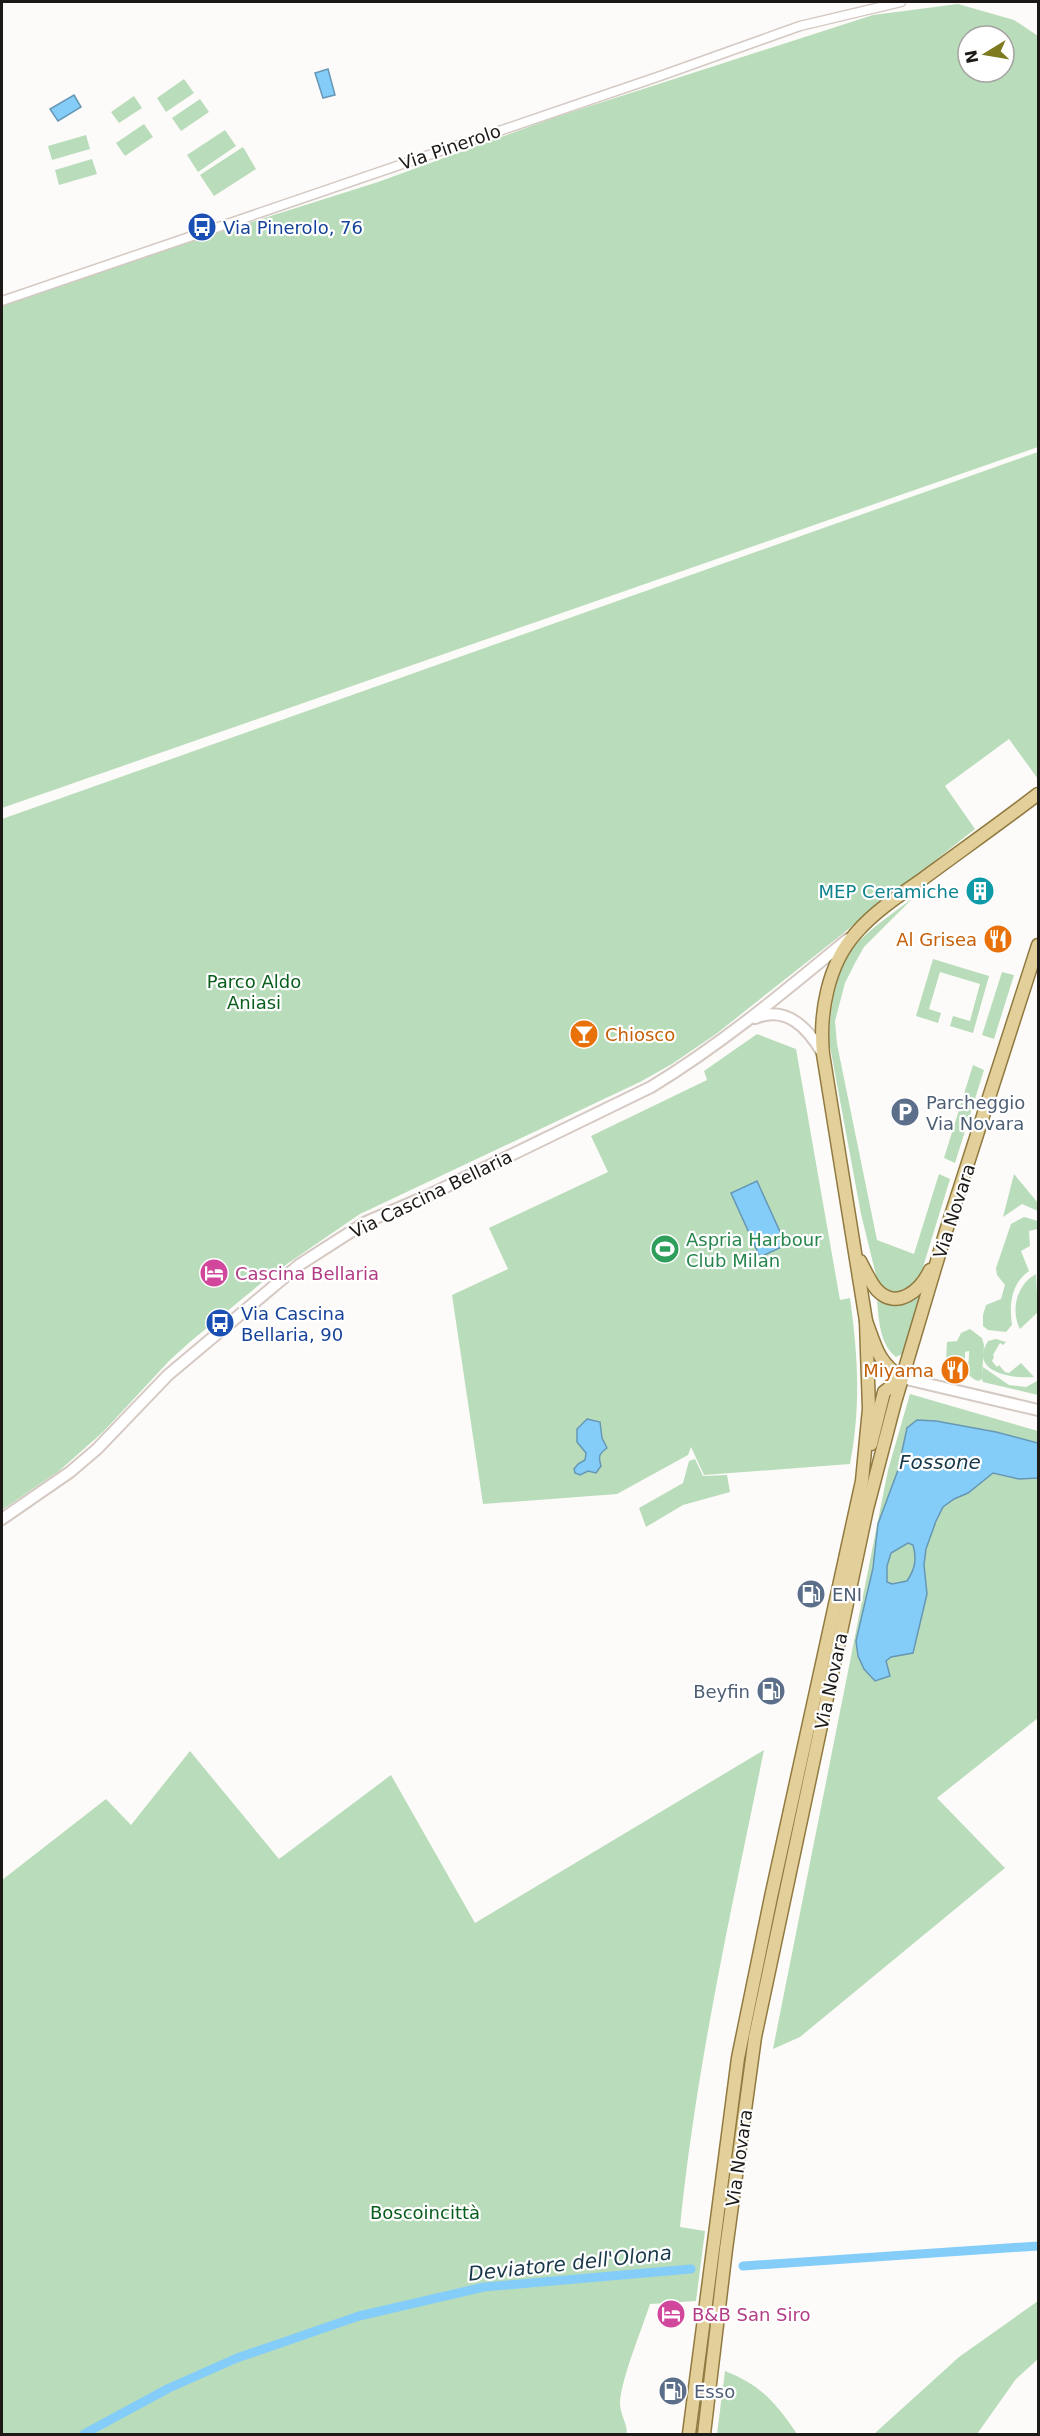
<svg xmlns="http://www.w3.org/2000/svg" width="1040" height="2436" font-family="'DejaVu Sans',sans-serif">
<rect width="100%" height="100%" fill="#fdfbf9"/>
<g fill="#b9ddba" fill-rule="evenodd">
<path d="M958,4L1014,20L1038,36V447L2,808V301L378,182L553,118L873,15ZM968,36H1004V72H968Z"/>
<path d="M184,79L194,93L166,112L157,98Z"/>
<path d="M134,96L142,108L119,123L111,112Z"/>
<path d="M200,99L209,112L181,131L172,118Z"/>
<path d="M144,124L153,137L125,156L116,143Z"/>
<path d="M225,130L236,146L198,172L187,155Z"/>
<path d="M86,135L90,149L52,160L48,146Z"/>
<path d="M243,147L256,169L214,196L200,175Z"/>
<path d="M92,159L97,174L59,185L55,170Z"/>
<path d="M1038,452V779L1009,739L945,786L975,829L716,1034L672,1064L640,1082L360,1214L271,1275L191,1341L170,1360L103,1432L59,1471L2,1510V819Z"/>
<path d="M915,896L864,947L855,963L845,983L835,1021L837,1044L877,1240L914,1254L939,1174L950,1179L920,1277L913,1287L899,1293C887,1292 880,1286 876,1275L861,1214L829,1041C830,1011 834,977 851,951C865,931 896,912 915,896Z"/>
<path d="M933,959L989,976L973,1033L950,1026L953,1016L970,1021L980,984L940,972L929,1009L941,1013L938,1023L916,1016Z"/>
<path d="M1002,972L1014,975L994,1039L982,1035Z"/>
<path d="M757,1034L796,1049L840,1300L850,1298C858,1355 861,1407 850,1464L704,1475L691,1447L688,1455L617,1494L483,1504L452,1295L508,1269L489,1228L608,1172L591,1136L707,1080L704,1071Z"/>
<path d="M973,1065L984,1070L955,1163L944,1158Z"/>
<path d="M1014,1174L1038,1203V1211L1022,1204L1003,1217Z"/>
<path d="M1024,1217L1038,1221V1229L1029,1231L1030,1246L1021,1251L1029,1271C1011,1284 1009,1304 1012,1325L1006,1332L988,1330L983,1326V1315L986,1305L1001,1299L1005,1285L997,1275L996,1268L1011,1224Z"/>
<path d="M1036,1274L1038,1312L1020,1329C1010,1310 1017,1284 1036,1274Z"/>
<path d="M876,1290L881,1295L920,1290L923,1293L904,1353L896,1357C877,1342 879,1312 876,1290Z"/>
<path d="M970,1329L982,1338L984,1345L982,1376L983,1367L1009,1385L1026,1387L1037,1381L1038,1395L983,1382L982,1379L978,1381C961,1374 970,1366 969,1351L965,1352V1363L946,1362L947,1342L957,1341L961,1333Z"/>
<path d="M996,1339L1006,1342L1003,1345L1000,1343L993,1355L994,1357L992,1361L997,1367L999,1365L1005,1372L1009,1373L1021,1363L1034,1377C1013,1379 968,1372 988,1341Z"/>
<path d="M910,1394L1038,1431V1718L937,1798L1005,1868L800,2037L773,2049L888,1470Z"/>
<path d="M695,1459L703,1476L727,1475L730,1492L683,1505L646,1527L639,1508L683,1483L689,1461Z"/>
<path d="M764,1750C732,1908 696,2066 680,2227L705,2231L696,2301L650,2304C642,2329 621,2379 620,2403C620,2414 627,2423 627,2434H2V1880L106,1799L131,1825L190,1751L279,1859L391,1775L475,1923Z"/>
<path d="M1038,2301V2359L1016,2379L977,2434H874L959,2357Z"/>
<path d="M725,2371C761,2385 776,2403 797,2434H717Z"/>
</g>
<g fill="#85cdf9" stroke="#6697b5" stroke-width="1.5" fill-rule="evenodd">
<path d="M328,69L335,95L323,98L315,73Z"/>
<path d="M74,95L81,107L58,121L50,109Z"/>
<path d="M757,1181L786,1245L760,1257L731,1193Z"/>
<path d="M587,1419L600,1422L602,1438L607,1448C599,1454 598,1456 601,1466L596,1473L588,1471L580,1475L575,1473L574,1469L578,1464L585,1460L586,1453L577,1442V1429Z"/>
<path d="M917,1420L936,1421L996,1432L1038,1443V1478L1019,1479L993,1473L968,1493L954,1499L943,1507L936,1521L926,1549L924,1565L927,1594L913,1653L891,1657L886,1661L890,1676L875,1681L864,1669L858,1656L856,1641L873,1568L878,1524L898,1470L907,1428ZM908,1543L913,1545C917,1559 915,1569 907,1581L892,1584L887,1582V1566L891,1553Z"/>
</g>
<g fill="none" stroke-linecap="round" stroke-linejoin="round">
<g stroke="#85cdf9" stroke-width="9">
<path d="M743,2266L1038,2246"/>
<path d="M84,2434L169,2388L237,2358L359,2316L484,2287L691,2269"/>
</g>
<g stroke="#d5c9c3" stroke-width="11">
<path id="minor" d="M2,301L663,75L800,26L901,2"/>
</g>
<g stroke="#d5c9c3" stroke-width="14">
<g id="tertiary">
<path d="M755,1018C787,1005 808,1028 823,1054"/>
<path d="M902,1378L1038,1410"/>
<path d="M2,1519L70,1472L97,1449L168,1375L299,1265L366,1222L427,1196L651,1087C722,1044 785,991 848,939"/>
</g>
</g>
<g stroke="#907a40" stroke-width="15">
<g id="primary">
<path d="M860,1261C865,1270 870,1282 877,1290C897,1311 921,1290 930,1270"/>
<path d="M902,1378C878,1362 876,1348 866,1321L823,1054C819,1013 828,964 856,933C873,913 898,896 920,881C959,852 999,824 1038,794"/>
<path d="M871,1444L884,1392L902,1378"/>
<path d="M689,2434L738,2058L771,1897L862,1481L869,1409L866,1321"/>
<path d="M704,2434L726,2249L755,2037L867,1509L895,1402L946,1231L1038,945"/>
</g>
</g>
<use href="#minor" stroke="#fff" stroke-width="8"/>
<use href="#tertiary" stroke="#fff" stroke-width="10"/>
<use href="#primary" stroke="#e2cf9a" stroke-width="12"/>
</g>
<defs>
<g id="bus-disc" transform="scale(1.5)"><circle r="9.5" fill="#1a4fb4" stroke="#fff"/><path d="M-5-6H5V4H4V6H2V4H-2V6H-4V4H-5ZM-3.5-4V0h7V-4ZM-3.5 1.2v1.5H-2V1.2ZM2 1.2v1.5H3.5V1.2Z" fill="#fff"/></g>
<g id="building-disc" transform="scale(1.5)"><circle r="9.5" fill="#0f9aa8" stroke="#fff"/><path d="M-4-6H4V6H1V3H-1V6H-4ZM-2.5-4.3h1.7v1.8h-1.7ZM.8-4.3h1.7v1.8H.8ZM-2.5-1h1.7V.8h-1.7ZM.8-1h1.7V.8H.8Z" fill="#fff"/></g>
<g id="restaurant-disc" transform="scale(1.5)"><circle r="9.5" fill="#e8710a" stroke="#fff"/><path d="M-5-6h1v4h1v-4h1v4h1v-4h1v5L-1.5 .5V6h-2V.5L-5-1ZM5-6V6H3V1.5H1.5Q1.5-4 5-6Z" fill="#fff"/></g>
<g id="bar-disc" transform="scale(1.5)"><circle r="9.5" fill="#e8710a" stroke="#fff"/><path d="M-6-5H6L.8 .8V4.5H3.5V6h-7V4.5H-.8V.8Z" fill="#fff"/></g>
<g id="parking-disc" transform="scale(1.5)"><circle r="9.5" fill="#5c6f8a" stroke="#fff"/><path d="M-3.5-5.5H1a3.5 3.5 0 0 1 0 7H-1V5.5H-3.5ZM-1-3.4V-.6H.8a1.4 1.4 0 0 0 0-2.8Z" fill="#fff"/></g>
<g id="stadium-disc" transform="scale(1.5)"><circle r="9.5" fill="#2e9e5b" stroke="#fff"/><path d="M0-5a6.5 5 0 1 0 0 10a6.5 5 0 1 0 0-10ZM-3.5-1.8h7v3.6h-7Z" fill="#fff"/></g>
<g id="hotel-disc" transform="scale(1.5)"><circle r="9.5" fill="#d1479c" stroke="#fff"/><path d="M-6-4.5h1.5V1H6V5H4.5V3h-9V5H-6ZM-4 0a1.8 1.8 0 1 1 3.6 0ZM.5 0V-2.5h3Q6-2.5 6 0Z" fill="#fff"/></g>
<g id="fuel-disc" transform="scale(1.5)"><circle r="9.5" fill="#5c6f8a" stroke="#fff"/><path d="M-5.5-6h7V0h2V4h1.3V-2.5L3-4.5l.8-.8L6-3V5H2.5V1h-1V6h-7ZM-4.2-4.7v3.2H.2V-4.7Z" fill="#fff"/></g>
</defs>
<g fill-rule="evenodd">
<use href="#bus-disc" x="202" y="227"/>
<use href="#building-disc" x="980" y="891"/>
<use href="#restaurant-disc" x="998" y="939"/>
<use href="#bar-disc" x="584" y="1034"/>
<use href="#parking-disc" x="905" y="1112"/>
<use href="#stadium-disc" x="665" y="1249"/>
<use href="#hotel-disc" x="214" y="1273"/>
<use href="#bus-disc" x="220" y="1323"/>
<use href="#restaurant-disc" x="955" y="1370"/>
<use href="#fuel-disc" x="811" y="1594"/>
<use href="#fuel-disc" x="771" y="1691"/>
<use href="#hotel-disc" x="671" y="2314"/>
<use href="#fuel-disc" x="673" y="2391"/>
</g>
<g text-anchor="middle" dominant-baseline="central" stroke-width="4.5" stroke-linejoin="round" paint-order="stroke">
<g font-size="18" fill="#1d1916" stroke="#fff">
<text transform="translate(450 147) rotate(-19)">Via Pinerolo</text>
<text transform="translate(431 1194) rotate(-26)">Via Cascina Bellaria</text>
<text transform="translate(954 1211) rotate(-72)">Via Novara</text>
<text transform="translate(831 1681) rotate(-78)">Via Novara</text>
<text transform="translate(739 2158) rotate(-82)">Via Novara</text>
</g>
<g font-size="18" fill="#164399" stroke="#fff" text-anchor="start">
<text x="223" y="227">Via Pinerolo, 76</text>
<text x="241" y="1313">Via Cascina<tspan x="241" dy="21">Bellaria, 90</tspan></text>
</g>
<g font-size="18" fill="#0d838f" stroke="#fff" text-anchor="end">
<text x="959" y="891">MEP Ceramiche</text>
</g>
<g font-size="18" fill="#c56008" stroke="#fff" text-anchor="end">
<text x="977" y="939">Al Grisea</text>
<text x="605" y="1034" text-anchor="start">Chiosco</text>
<text x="934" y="1370">Miyama</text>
</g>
<g font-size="18" fill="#085d1b" stroke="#fff">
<text x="254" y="981">Parco Aldo<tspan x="254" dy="21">Aniasi</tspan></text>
<text x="425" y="2212">Boscoincittà</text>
</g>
<g font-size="18" fill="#4e5e75" stroke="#fff" text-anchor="start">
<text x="926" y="1102">Parcheggio<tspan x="926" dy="21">Via Novara</tspan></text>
<text x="832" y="1594">ENI</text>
<text x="750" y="1691" text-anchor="end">Beyfin</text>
<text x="694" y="2391">Esso</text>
</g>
<g font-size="18" fill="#27864d" stroke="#fff" text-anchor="start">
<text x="686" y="1239">Aspria Harbour<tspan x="686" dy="21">Club Milan</tspan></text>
</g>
<g font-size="18" fill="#b23c85" stroke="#fff" text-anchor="start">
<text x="235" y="1273">Cascina Bellaria</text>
<text x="692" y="2314">B&amp;B San Siro</text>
</g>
<g font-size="20" font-style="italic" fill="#18384a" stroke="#fff">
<text x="940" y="1462">Fossone</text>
<text transform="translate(570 2263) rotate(-6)">Deviatore dell'Olona</text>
</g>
</g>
<rect width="1040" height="2436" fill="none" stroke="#1d1916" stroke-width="6"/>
<g transform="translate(986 54) rotate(259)"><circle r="28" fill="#ffffff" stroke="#a5a3a2" stroke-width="1.5"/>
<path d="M0-4.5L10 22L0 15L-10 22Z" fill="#7d7a20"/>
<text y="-9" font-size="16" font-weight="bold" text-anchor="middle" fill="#1d1916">N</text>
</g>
</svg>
